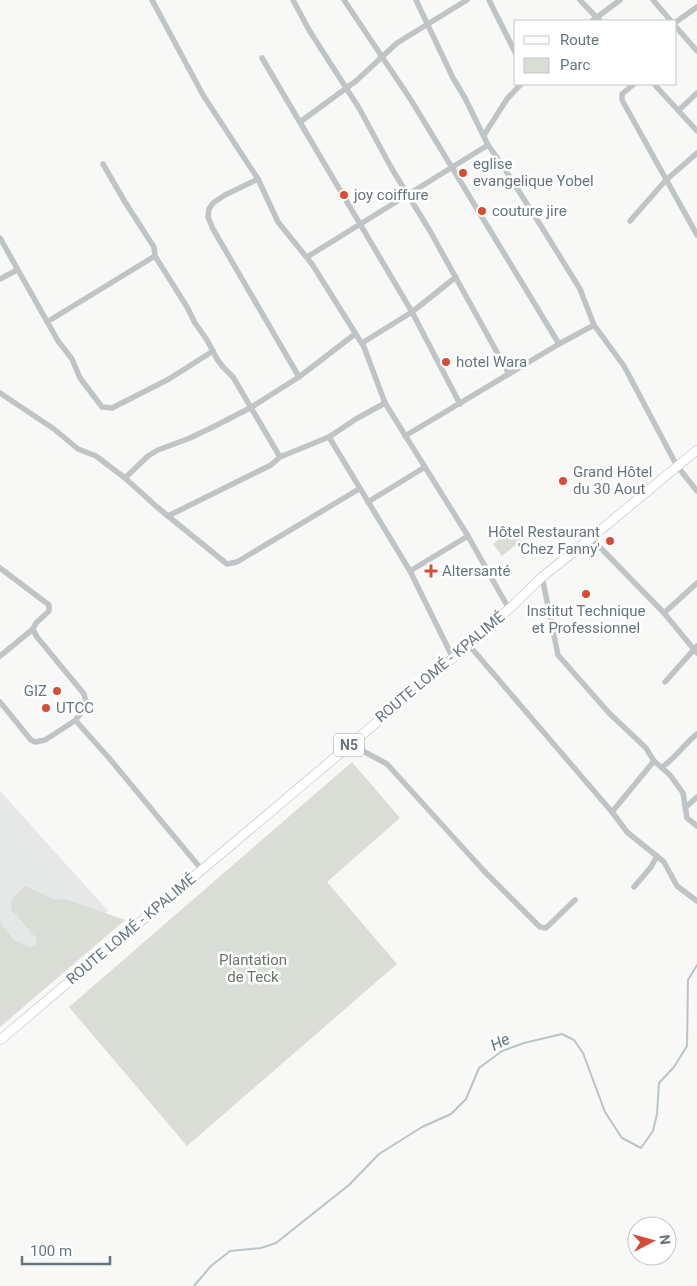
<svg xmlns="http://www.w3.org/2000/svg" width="697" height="1286" font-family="Roboto,sans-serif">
<rect width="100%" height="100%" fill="#f8f8f6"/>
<path fill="#e6e8e7" d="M0,791L108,911L0,1006Z"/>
<g fill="#d9ddd5">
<path d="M513,528L522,540L502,556L493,544Z"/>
<path d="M352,762L400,818L327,882L397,964L187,1146L69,1007Z"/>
<path d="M25,886L53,899L68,900L125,920L0,1027V923L14,940L29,947L36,945V938L11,909L12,899Z"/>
</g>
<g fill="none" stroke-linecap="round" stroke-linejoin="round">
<path stroke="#b8c5c8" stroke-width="2" d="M194,1286L211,1266L230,1251L261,1248L276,1243L349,1185L379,1154L422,1127L451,1114L466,1099L479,1068L502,1051L524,1043L562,1034L574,1040L583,1053L605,1112L622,1138L641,1148L653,1131L657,1114L659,1083L674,1067L687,1046L688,980L697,965"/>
<g stroke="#b3b9bc" stroke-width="10">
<path id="primary" d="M0,1040L453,658L509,609L542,577L591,538L697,450"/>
</g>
<g stroke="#bfc4c7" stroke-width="5.5">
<path d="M152,0L203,95L258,179L278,222L312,264L364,347L385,403L468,536L509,609"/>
<path d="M293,0L309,30L359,108L392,169L430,231L509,374"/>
<path d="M344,0L411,100L559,344"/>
<path d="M416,0L453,78L465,98L488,145L501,163L541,226L580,289L594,325L624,366L677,466L697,491"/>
<path d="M489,0L516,54"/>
<path d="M580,0L600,21"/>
<path d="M653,0L671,21"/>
<path d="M592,21L620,0"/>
<path d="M676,22L697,7"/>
<path d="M676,27L697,51"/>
<path d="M262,58L412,312L460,404"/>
<path d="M634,84L622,94V100L697,235"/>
<path d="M654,84L697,131"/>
<path d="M679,110L697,93"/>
<path d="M300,122L356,81L397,43L467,0"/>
<path d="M484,135L507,99L521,84"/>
<path d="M103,164L125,202L154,247L155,256L187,307L195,323L207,340L217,359L223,367L233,377L280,457"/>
<path d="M258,179L225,195L213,203L209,209L208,217L213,229L299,377L355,334"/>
<path d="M630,221L666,180L697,153"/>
<path d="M0,238L58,341L72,359L80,378L102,407L112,408L169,379L213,351"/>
<path d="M307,257L488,145"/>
<path d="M0,279L17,270"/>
<path d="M47,322L155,256"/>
<path d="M362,343L412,312L456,277"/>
<path d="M0,393L54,429L78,449L96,456L125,478L157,507L227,564L237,562L359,489"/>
<path d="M405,436L559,344L594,325"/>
<path d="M329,437L410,571L453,658"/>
<path d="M125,478L148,456L158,450L190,438L215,426L250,408L299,377"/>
<path d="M368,502L425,467"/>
<path d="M168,516L271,465L280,457L329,437L356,419L385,403"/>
<path d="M591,538L664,613L697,653"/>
<path d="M0,568L49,605V611L36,623L33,629L37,637L84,694L87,706L77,718L76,721L109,758L202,870"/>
<path d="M410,571L468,536"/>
<path d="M542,577L558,655L609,713L646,748L654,761L670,775L683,793L687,818L697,826"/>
<path d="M664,613L697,583"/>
<path d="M468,644L612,812"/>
<path d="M0,656L33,629"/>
<path d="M665,682L697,646"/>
<path d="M0,702L31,740L35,742L45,740L76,720"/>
<path d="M350,744L387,764L484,871L540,927L546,928L575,900"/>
<path d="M654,761L612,812L627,832L664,862L677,886L697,901"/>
<path d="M662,767C676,758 684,744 697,734"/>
<path d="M686,807L697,797"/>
<path d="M634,887L651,867L657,856"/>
</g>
<use href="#primary" stroke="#fff" stroke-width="9"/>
</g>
<g fill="#d84c36" stroke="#fff" stroke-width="2">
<circle cx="463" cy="173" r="5"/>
<circle cx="344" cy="195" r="5"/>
<circle cx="482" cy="211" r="5"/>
<circle cx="446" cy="362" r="5"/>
<circle cx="563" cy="481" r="5"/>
<circle cx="610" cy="541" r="5"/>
<path d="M428.5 563.5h5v5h5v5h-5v5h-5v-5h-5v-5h5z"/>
<circle cx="586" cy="594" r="5"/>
<circle cx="57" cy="691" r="5"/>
<circle cx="46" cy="708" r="5"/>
</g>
<g text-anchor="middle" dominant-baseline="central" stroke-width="5" stroke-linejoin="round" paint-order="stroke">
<rect fill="#fff" stroke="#939fa5" stroke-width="1" x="334" y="733.5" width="30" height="23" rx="4"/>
<g font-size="14" font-weight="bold" fill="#65767f">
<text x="349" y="745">N5</text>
</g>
<g font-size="15" fill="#65767f" stroke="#fff" text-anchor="start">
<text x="473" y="164">eglise<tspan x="473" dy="17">evangelique Yobel</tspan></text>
<text x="354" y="195">joy coiffure</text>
<text x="492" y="211">couture jire</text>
<text x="456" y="362">hotel Wara</text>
<text x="573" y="472">Grand Hôtel<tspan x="573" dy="17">du 30 Aout</tspan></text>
<text x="600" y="532" text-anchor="end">Hôtel Restaurant<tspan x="600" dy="17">'Chez Fanny'</tspan></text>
<text x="442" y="571">Altersanté</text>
<text x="586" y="611" text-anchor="middle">Institut Technique<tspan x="586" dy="17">et Professionnel</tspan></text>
<text x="47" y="691" text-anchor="end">GIZ</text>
<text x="56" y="708">UTCC</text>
</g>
<g font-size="15" fill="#65767f" stroke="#fff">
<text transform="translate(440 667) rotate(-40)">ROUTE LOMÉ - KPALIMÉ</text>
<text transform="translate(131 929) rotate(-40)">ROUTE LOMÉ - KPALIMÉ</text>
</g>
<g font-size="15" fill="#697764" stroke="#fff">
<text x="253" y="960">Plantation<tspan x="253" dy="17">de Teck</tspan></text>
</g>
<g font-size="16" font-style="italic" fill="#607579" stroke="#fff">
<text transform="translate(500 1042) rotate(-27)">He</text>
</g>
</g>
<rect x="514" y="20" width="162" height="65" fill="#ffffff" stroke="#c1c8cc"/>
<rect x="524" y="36" width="25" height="8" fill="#ffffff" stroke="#c1c8cc"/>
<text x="560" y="45" font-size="15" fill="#65767f">Route</text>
<rect x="524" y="58" width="25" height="15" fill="#d9ddd5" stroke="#c1c8cc"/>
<text x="560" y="70" font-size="15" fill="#65767f">Parc</text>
<g transform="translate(652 1241) rotate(84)"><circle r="24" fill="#ffffff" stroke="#c1c8cc"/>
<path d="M0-4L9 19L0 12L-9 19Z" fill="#d84c36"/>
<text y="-8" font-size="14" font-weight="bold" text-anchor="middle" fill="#65767f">N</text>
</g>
<path d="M22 1256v8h88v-8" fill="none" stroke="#65767f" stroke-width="2.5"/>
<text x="30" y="1256" font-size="15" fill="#65767f" stroke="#ffffff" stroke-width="4" paint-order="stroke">100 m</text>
</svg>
